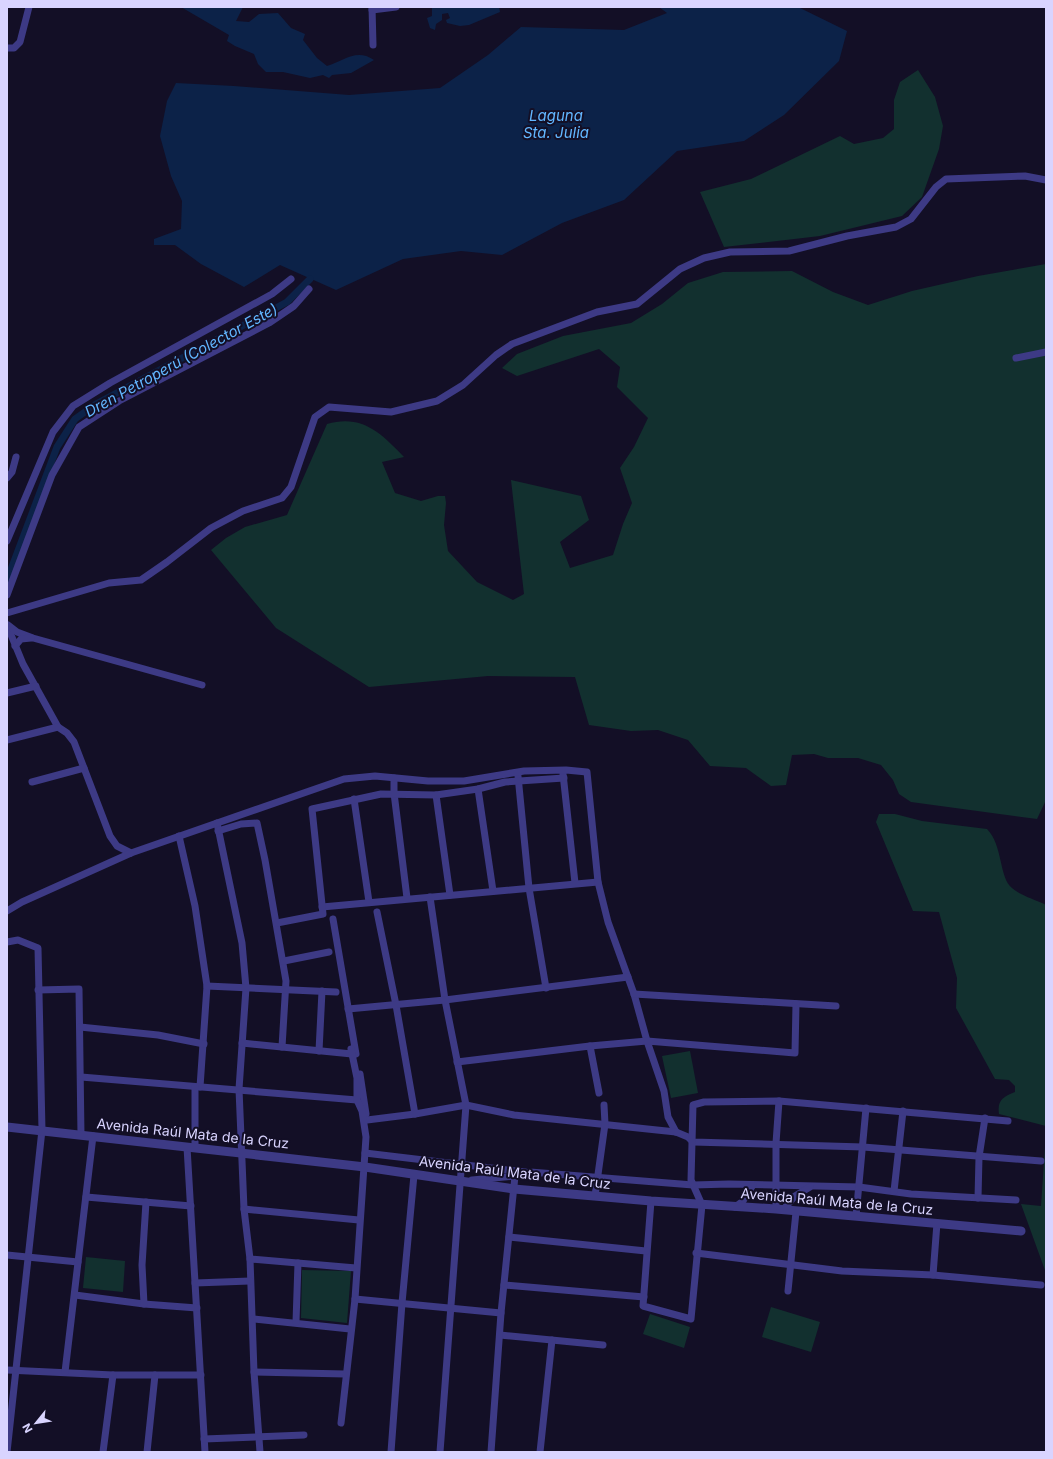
<svg xmlns="http://www.w3.org/2000/svg" width="1053" height="1459" font-family="Inter,sans-serif">
<rect width="100%" height="100%" fill="#130f26"/>
<g fill="#12302f">
<path d="M918,70L935,97L943,126L939,149L922,197L902,216L820,236L724,247L700,192L751,179L840,136L854,144L883,138L894,129V100L900,82Z"/>
<path d="M1046,264V800L1037,819L911,802L899,794L893,780L881,765L858,758H828L814,754L792,755L786,785L771,786L746,768L710,766L688,740L658,730L631,731L589,725L575,677L488,676L369,687L276,628L211,550L226,538L245,527L287,515L327,424C362,414 381,433 404,457L382,462L395,493L421,501L438,496H445L446,503L444,525L448,551L477,582L513,600L524,594L511,480L581,496L589,520L560,542L570,568L613,555L623,524L632,503L620,468L634,447L648,418L617,387L620,367L599,349L517,376L502,368L517,354L563,336L631,323L662,304L688,283L723,272L792,271L833,292L868,305L912,291L978,276Z"/>
<path d="M879,814H895L922,821L987,829C1003,845 999,878 1012,888C1021,896 1036,900 1046,905V1126L999,1114C997,1100 1003,1097 1015,1092V1086L1009,1080L995,1079L956,1008L957,978L939,912L913,911L876,822Z"/>
<path d="M690,1051L698,1093L671,1098L662,1056Z"/>
<path d="M1046,1132V1273L1021,1204L1041,1206Z"/>
<path d="M86,1257L125,1261L123,1292L83,1288Z"/>
<path d="M302,1270L351,1271L347,1323L301,1318Z"/>
<path d="M771,1307L820,1322L811,1352L762,1337Z"/>
<path d="M650,1314L690,1327L684,1348L643,1334Z"/>
</g>
<g fill="#0c2248">
<path d="M181,7H243L236,21L249,22L259,14L278,13L291,28L305,34L303,40L317,58L327,66C344,61 356,48 374,60L351,73L332,75L329,78L323,75L310,78L283,72H266L258,64L254,54L235,46L227,41L229,35Z"/>
<path d="M432,7H499L500,12L469,25L460,26L447,23L446,20L450,18L448,13L442,14V20L436,24L435,30L430,28L427,18L432,16Z"/>
<path d="M659,7H798L847,31L839,61L784,115L744,141L677,151L624,200L562,223L502,255L461,251L403,259L336,290L280,265L244,287L201,264L175,245H154V239L181,229L182,201L171,176L160,136L167,101L176,83L234,86L349,95L440,88L488,55L521,27L624,30L667,13Z"/>
</g>
<g fill="none" stroke-linecap="round" stroke-linejoin="round">
<path stroke="#0c2248" stroke-width="7" d="M7,580L57,447L75,419L96,404L287,302L310,279"/>
<g stroke="#3d3a85" stroke-width="7">
<path d="M372,7L373,45"/>
<path d="M372,10L396,7"/>
<path d="M7,48H14L20,42L29,7"/>
<path d="M1016,358L1046,352"/>
<path d="M7,478L12,472L16,457"/>
<path d="M7,541L53,432L73,406L110,383L272,294L291,279"/>
<path d="M7,595L52,475L79,427L119,401L269,323L294,306L309,289"/>
<path d="M7,613L109,583L141,580L167,562L211,528L243,511L282,498L291,487L315,417L329,407L391,412L437,401L463,385L496,355L512,344L597,312L637,304L680,269L704,258L730,252L789,251L847,236L896,227L911,219L936,187L946,179L1025,176L1046,180"/>
<path d="M7,625L23,664L58,727L67,733L74,742L110,836L117,846L131,853"/>
<path d="M8,625L17,632L33,638L202,685"/>
<path d="M15,646L21,639L31,638"/>
<path d="M7,693L36,686"/>
<path d="M7,740L58,727"/>
<path d="M563,774L575,883"/>
<path d="M518,776L529,888L546,988"/>
<path d="M394,778V793L407,898"/>
<path d="M32,782L84,768"/>
<path d="M478,789L493,891"/>
<path d="M436,795L450,895"/>
<path d="M354,799L369,902"/>
<path d="M217,823L242,943L246,988L239,1089L244,1209L250,1259L254,1372L260,1452"/>
<path d="M218,831L241,824L257,823L265,860L286,981L282,1047"/>
<path d="M179,836L195,906L207,986L200,1087"/>
<path d="M430,897L445,1000L466,1105L440,1452"/>
<path d="M322,907L598,882"/>
<path d="M7,911L22,902L131,853L344,779L375,776L428,781H464L524,771L566,770L587,772L598,882L608,922L634,994L647,1041L664,1091L668,1117L676,1132"/>
<path d="M377,912L396,1005L415,1114"/>
<path d="M333,919L356,1054"/>
<path d="M277,923L323,914L312,809L381,794L436,795L478,789L505,782L564,778"/>
<path d="M7,942L18,940L38,948L42,1130L7,1452"/>
<path d="M284,961L329,952"/>
<path d="M207,986L336,992"/>
<path d="M38,990L79,989L81,1135"/>
<path d="M634,994L836,1006"/>
<path d="M348,1009L445,1000L628,977"/>
<path d="M80,1027L158,1035L204,1044"/>
<path d="M242,1043L352,1054"/>
<path d="M590,1046L599,1093"/>
<path d="M319,1051L322,991"/>
<path d="M457,1062L590,1046L647,1041L795,1053L796,1004"/>
<path d="M360,1074L366,1114"/>
<path d="M81,1077L357,1100"/>
<path d="M195,1087V1147"/>
<path d="M367,1120L415,1114L466,1105L514,1115L676,1132L688,1137L693,1142L863,1147L1041,1161"/>
<path d="M187,1147L205,1452"/>
<path d="M365,1153L525,1172"/>
<path d="M472,1180L515,1176L530,1172L693,1185L729,1184L859,1187L911,1194L1016,1200"/>
<path d="M894,1191L903,1111"/>
<path d="M595,1196L605,1124L604,1105"/>
<path d="M86,1197L191,1206"/>
<path d="M978,1198L979,1157L985,1118"/>
<path d="M651,1201L643,1306L691,1319L702,1205L691,1180L693,1105L704,1102L779,1101L1008,1121"/>
<path d="M735,1207L743,1201L753,1185"/>
<path d="M244,1209L359,1220"/>
<path d="M776,1209V1143L779,1101"/>
<path d="M783,1210L795,1196L810,1187"/>
<path d="M856,1216L866,1108"/>
<path d="M509,1237L646,1251"/>
<path d="M696,1253L842,1271L933,1275L1041,1285"/>
<path d="M7,1255L78,1262"/>
<path d="M250,1259L356,1268"/>
<path d="M933,1275L937,1223"/>
<path d="M195,1283L250,1281"/>
<path d="M504,1285L644,1297"/>
<path d="M788,1291L796,1212"/>
<path d="M75,1295L144,1304L197,1308"/>
<path d="M355,1299L501,1313"/>
<path d="M144,1304L142,1265L146,1202"/>
<path d="M253,1319L350,1329"/>
<path d="M296,1322L298,1263"/>
<path d="M500,1335L603,1345"/>
<path d="M7,1370L113,1375H201"/>
<path d="M65,1372L93,1136"/>
<path d="M254,1372L345,1374"/>
<path d="M341,1423L355,1299L366,1137L362,1111L357,1100V1078L351,1049"/>
<path d="M204,1439L304,1435"/>
<path d="M103,1452L113,1375"/>
<path d="M147,1452L155,1375"/>
<path d="M391,1452L402,1303L414,1175"/>
<path d="M491,1452L501,1313L515,1176"/>
<path d="M540,1452L552,1340"/>
</g>
<path stroke="#3d3a85" stroke-width="9" d="M7,1127L365,1167L514,1189L651,1201L776,1209L1021,1231"/>
</g>
<g text-anchor="middle" dominant-baseline="central" stroke-width="4" stroke-linejoin="round" paint-order="stroke">
<g font-size="14" fill="#d9d4ff" stroke="#130f26">
<text transform="translate(193 1133) rotate(6)">Avenida Raúl Mata de la Cruz</text>
<text transform="translate(515 1172) rotate(7)">Avenida Raúl Mata de la Cruz</text>
<text transform="translate(837 1201) rotate(5)">Avenida Raúl Mata de la Cruz</text>
</g>
<g font-size="15" font-style="italic" fill="#62b6ff" stroke="#130f26">
<text x="556" y="115">Laguna<tspan x="556" dy="17">Sta. Julia</tspan></text>
<text transform="translate(181 360) rotate(-29)">Dren Petroperú (Colector Este)</text>
</g>
</g>
<rect width="1053" height="1459" fill="none" stroke="#d9d4ff" stroke-width="16"/>
<g transform="translate(36 1423) rotate(240)" stroke="#130f26" stroke-width="3" paint-order="stroke">
<path d="M0-3L7 15L0 10L-7 15Z" fill="#d9d4ff"/>
<text y="-6" font-size="11" font-weight="bold" text-anchor="middle" fill="#d9d4ff">N</text>
</g>
</svg>
